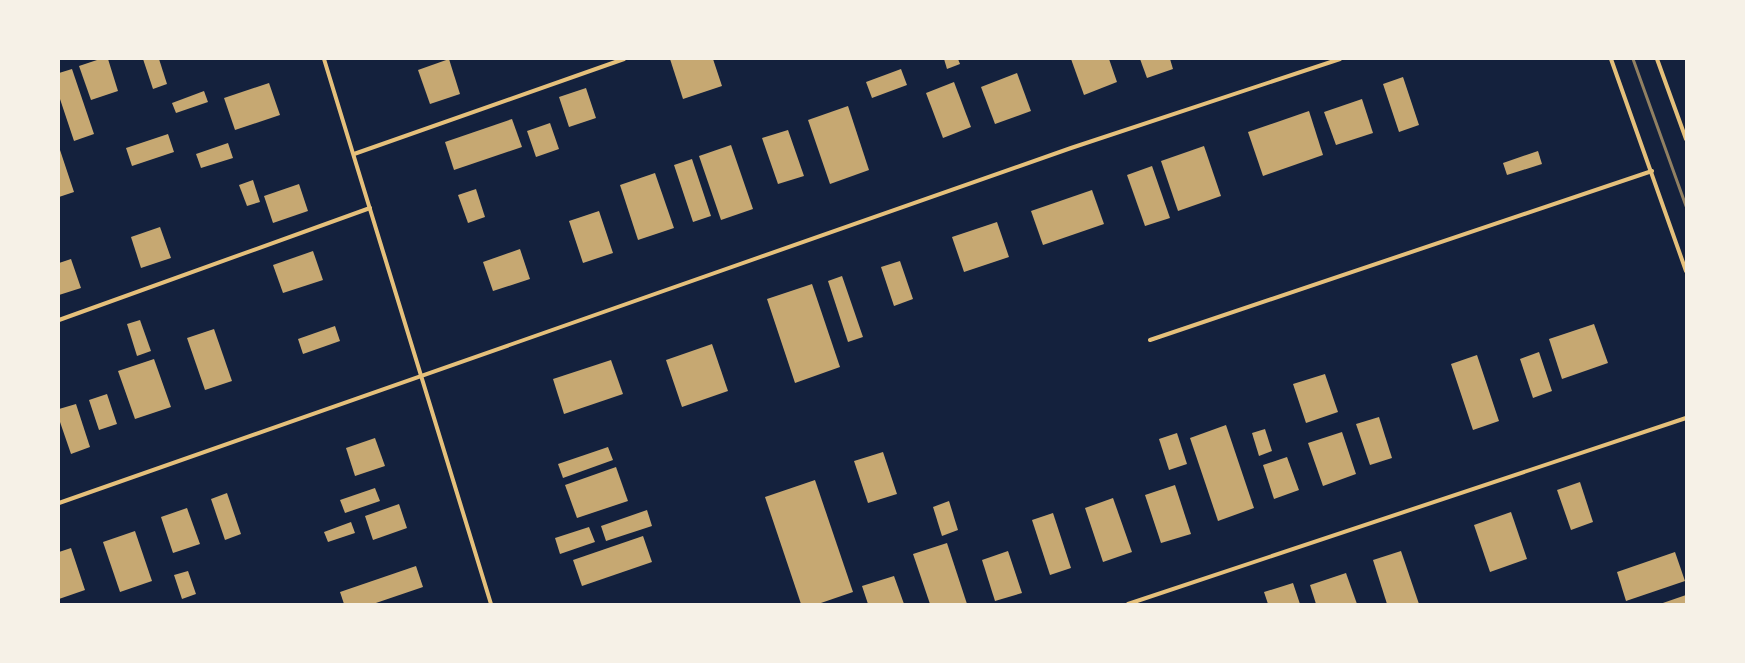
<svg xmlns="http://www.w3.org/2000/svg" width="1745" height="663" font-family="Commissioner,sans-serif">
<rect width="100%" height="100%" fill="#14213d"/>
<g fill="#c6a872">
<path d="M100,59H108L118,91L91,100L79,66Z"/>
<path d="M143,59H159L167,84L153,89Z"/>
<path d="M449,59L460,94L430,104L418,70Z"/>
<path d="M670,59H713L722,86L683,99Z"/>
<path d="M944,59H958L960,64L947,69Z"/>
<path d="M1071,59H1109L1117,82L1084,95Z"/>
<path d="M1140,59H1170L1173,69L1147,78Z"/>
<path d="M72,69L94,134L74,141L59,96V73Z"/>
<path d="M901,69L907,85L872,98L866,82Z"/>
<path d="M1017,73L1031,111L995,124L981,87Z"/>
<path d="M1403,77L1419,125L1399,132L1383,84Z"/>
<path d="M954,82L971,127L943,138L926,93Z"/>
<path d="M269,83L280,115L235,130L224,98Z"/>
<path d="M586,88L596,118L569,127L559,97Z"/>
<path d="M204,91L208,102L176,113L172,103Z"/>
<path d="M1362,99L1373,133L1336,145L1324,112Z"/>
<path d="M848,106L869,170L830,184L808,120Z"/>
<path d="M1309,111L1323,155L1263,176L1248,132Z"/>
<path d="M512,119L522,147L454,170L445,142Z"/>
<path d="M550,123L559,149L536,157L527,131Z"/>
<path d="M788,130L804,176L778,184L762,138Z"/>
<path d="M168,134L174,152L132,166L126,148Z"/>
<path d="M228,143L233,158L201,168L196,154Z"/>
<path d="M731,145L753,209L721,220L699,156Z"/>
<path d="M1204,146L1221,196L1178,211L1161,161Z"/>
<path d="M59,147L74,192L59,197Z"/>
<path d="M1538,151L1542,164L1507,175L1503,163Z"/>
<path d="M692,159L711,216L693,222L674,165Z"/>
<path d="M1152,166L1170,218L1145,226L1127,175Z"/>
<path d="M655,173L674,228L638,240L620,185Z"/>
<path d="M253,180L260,202L247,206L239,185Z"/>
<path d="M299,184L308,211L273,223L264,196Z"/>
<path d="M476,189L485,217L468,223L458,195Z"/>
<path d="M1092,190L1104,224L1043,245L1031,211Z"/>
<path d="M599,211L613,253L583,263L569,221Z"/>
<path d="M997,222L1009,257L964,272L952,237Z"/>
<path d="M160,227L171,258L141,268L131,237Z"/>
<path d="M520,249L530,279L493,291L483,262Z"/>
<path d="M313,251L323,280L283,293L273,265Z"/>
<path d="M71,259L81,288L59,295V263Z"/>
<path d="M900,261L913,299L894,306L881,267Z"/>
<path d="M842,276L863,337L848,342L828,281Z"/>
<path d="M812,284L840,367L795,383L767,299Z"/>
<path d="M140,320L151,351L137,356L127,324Z"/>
<path d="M1594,324L1608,363L1562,379L1549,339Z"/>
<path d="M335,326L340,341L303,354L298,339Z"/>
<path d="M214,329L232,381L205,390L187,338Z"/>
<path d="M712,344L728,391L682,407L666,360Z"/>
<path d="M1539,352L1552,391L1533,398L1520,359Z"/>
<path d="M1477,355L1499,421L1473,430L1451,364Z"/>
<path d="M154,359L171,407L135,419L118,371Z"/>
<path d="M611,360L623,394L564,414L553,379Z"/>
<path d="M1325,374L1338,412L1306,423L1293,384Z"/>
<path d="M107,394L117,424L99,430L89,400Z"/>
<path d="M76,404L90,447L71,454L59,419V409Z"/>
<path d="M1379,417L1392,458L1370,465L1356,424Z"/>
<path d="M1226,425L1254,508L1218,521L1190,438Z"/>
<path d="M1265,429L1272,451L1259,456L1252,433Z"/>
<path d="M1342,432L1356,474L1323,486L1308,443Z"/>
<path d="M1177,433L1187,464L1169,470L1159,439Z"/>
<path d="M375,438L385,466L355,476L346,448Z"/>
<path d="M608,447L613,460L563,478L558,464Z"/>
<path d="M883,452L897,494L868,503L854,461Z"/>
<path d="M1287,457L1299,490L1274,499L1263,465Z"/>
<path d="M616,467L628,501L577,518L565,485Z"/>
<path d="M815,480L853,592L818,604H801L765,497Z"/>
<path d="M1580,482L1593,522L1571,530L1557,490Z"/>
<path d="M1175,485L1191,534L1161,543L1145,495Z"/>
<path d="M375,488L380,501L345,513L340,500Z"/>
<path d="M227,493L241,534L225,540L211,499Z"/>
<path d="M1113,498L1132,552L1103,562L1085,508Z"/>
<path d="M949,501L958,530L942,536L933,507Z"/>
<path d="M399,504L407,528L373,540L365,516Z"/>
<path d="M187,508L200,544L173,553L161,517Z"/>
<path d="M647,510L652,526L606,541L601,526Z"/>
<path d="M1511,512L1527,559L1490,572L1474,525Z"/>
<path d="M1053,513L1071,568L1050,575L1032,520Z"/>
<path d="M351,522L355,533L328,542L324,532Z"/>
<path d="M589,527L595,542L560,554L555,538Z"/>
<path d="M135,531L152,581L120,592L103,542Z"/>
<path d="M643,536L652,562L582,586L573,560Z"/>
<path d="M947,543L967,604H930L913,554Z"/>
<path d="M71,548L85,590L59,599V552Z"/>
<path d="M1008,551L1022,593L995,601L982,560Z"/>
<path d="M1401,551L1419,604H1387L1373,560Z"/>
<path d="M1675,552L1685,581L1626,601L1617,572Z"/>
<path d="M416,566L423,587L373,604H344L340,592Z"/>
<path d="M188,571L196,594L182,599L174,575Z"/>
<path d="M1346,573L1357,604H1316L1310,585Z"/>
<path d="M894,576L904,604H868L862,586Z"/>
<path d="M1293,583L1300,604H1268L1264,592Z"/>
<path d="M1686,595V604H1660Z"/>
</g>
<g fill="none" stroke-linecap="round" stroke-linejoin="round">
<g stroke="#e5c07b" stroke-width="4">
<path d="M324,59L491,604"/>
<path d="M1611,59L1686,271"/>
<path d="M1657,59L1686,139"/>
<path d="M354,154L624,59"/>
<path d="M59,320L370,208"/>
<path d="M1150,340L1652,171"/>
<path d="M59,503L1071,148L1340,59"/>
<path d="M1128,604L1686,418"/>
</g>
<path stroke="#918062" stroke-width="3" d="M1633,59L1686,206"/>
</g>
<rect width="1745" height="663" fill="none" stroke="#f6f1e7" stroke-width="120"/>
</svg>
